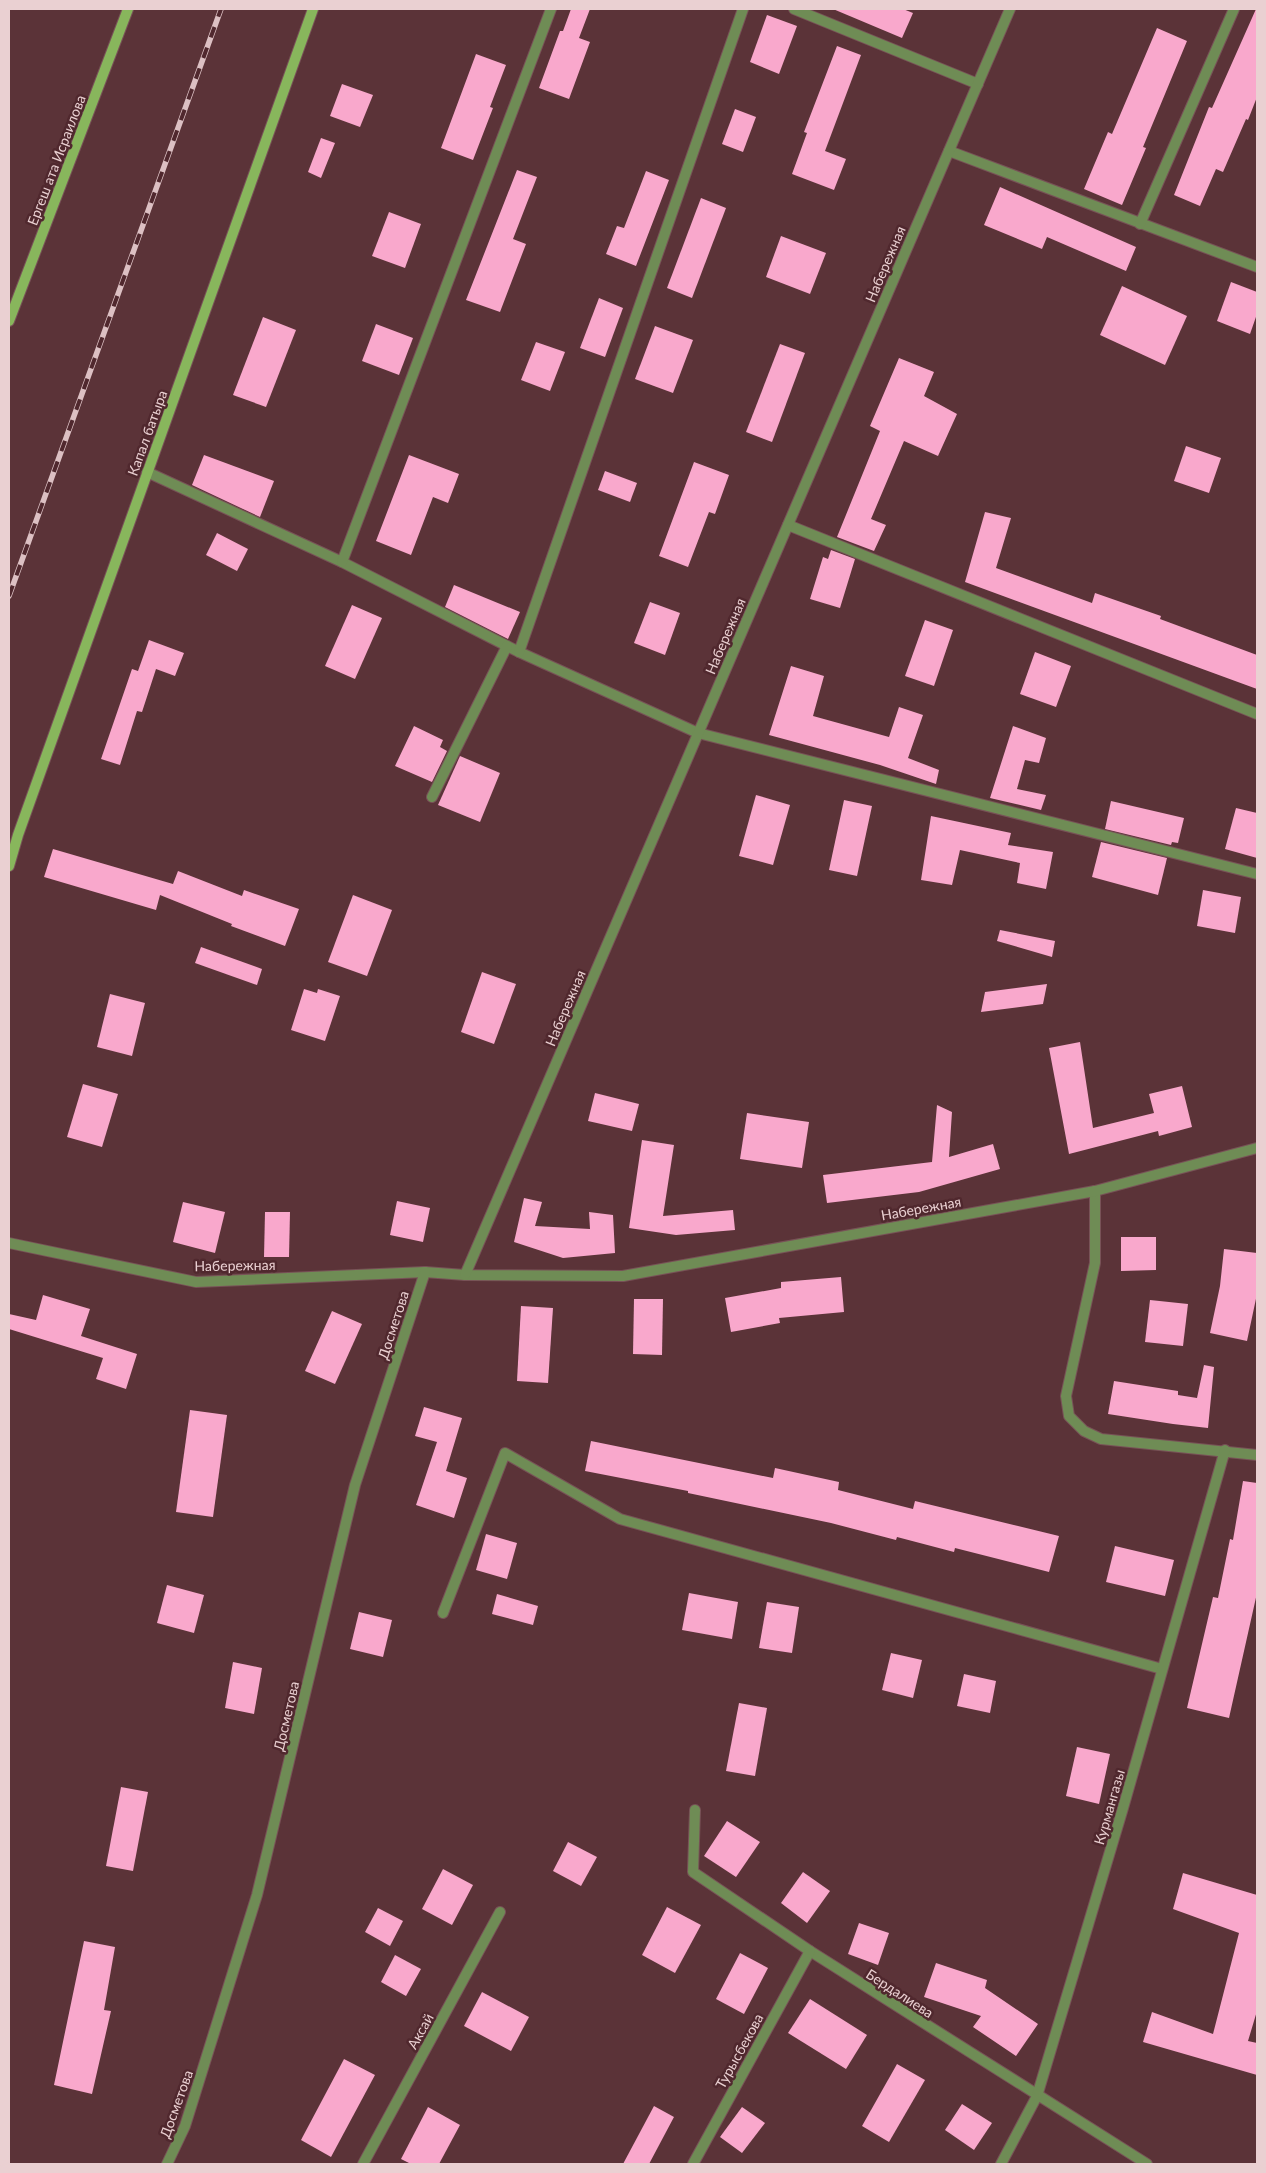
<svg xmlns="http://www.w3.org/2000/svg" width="1266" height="2173" font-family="Lato,sans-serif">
<rect width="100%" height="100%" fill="#5b3338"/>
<g fill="#f9a8cc">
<path d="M571,9H590L579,38L590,42L569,99L539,88L560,31H563Z"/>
<path d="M833,9H903L913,13L902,38Z"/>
<path d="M1256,9L1257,97L1248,120L1246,119L1223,172L1216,169L1200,206L1174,195L1209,107L1212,108Z"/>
<path d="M767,15L797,26L779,74L750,62Z"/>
<path d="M1157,28L1187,41L1143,147L1146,148L1122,205L1084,189L1108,132L1112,134Z"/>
<path d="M837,46L861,55L825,151L846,159L834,190L792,174L807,133L804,132Z"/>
<path d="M476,54L506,65L490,107L493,108L473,160L441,148Z"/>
<path d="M342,84L373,95L360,127L330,116Z"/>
<path d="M735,109L756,117L743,152L722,144Z"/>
<path d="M321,138L335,143L321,178L308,172Z"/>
<path d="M517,170L537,177L513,239L526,244L500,312L466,300Z"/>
<path d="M646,171L669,180L636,266L606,254L617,226L624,228Z"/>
<path d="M1000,187L1136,247L1126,271L1047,237L1042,249L984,225Z"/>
<path d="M701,198L726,208L692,298L667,288Z"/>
<path d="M389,212L421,224L405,268L372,256Z"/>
<path d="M781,236L826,253L810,294L766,277Z"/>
<path d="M1231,282L1257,292V314L1250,334L1217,321Z"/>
<path d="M1122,286L1187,316L1165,365L1100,335Z"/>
<path d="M599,298L623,308L605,357L580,348Z"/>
<path d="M263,317L296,330L266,407L233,395Z"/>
<path d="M376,324L413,338L399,375L362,361Z"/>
<path d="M655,326L693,340L673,393L635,379Z"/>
<path d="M536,342L565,352L550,391L521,380Z"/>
<path d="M780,344L805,353L772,442L746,432Z"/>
<path d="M899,358L934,372L924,396L957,414L938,456L904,441L871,519L886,525L874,551L837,537L880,431L870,426Z"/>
<path d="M1186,446L1221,458L1209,493L1174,481Z"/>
<path d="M204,455L274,481L260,517L192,485Z"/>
<path d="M409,455L459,474L448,503L433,497L411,555L376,541Z"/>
<path d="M694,462L729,475L715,514L709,512L688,567L659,556Z"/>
<path d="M605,471L637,483L630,502L598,490Z"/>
<path d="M985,512L1011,518L996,568L1092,603L1095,593L1161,616L1160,619L1257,655V689L965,582Z"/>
<path d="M217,533L248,549L237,571L206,555Z"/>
<path d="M831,550L855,559L840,608L810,599L823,557L828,559Z"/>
<path d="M454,585L520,612L508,639L445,607Z"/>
<path d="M650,602L680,613L665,655L634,643Z"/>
<path d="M352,605L382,618L355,679L325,666Z"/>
<path d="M925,620L953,630L934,686L905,676Z"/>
<path d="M149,640L184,653L175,676L156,669L142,712L137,711L120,765L101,759L132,669L138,671Z"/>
<path d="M1035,652L1071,666L1056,707L1020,694Z"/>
<path d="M791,666L824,676L813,716L889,737L899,707L923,715L908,758L939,770L936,784L880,765L769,735Z"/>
<path d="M414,726L443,740L440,747L447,751L432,782L395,766Z"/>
<path d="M1013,726L1046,738L1039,763L1025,760L1017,789L1046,795L1041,810L990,798Z"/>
<path d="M460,756L500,773L480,822L438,805Z"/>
<path d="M756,795L790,805L773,865L739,856Z"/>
<path d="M844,800L872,806L857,876L829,870Z"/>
<path d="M1111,801L1184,818L1178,843L1172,842L1171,845L1105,829Z"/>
<path d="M1236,808L1257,813V858L1225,849Z"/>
<path d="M931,816L1011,833L1008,845L1053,852L1046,889L1017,883L1020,863L960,850L952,885L921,880Z"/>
<path d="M1101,842L1167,858L1158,895L1092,877Z"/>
<path d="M53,849L173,884L178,871L242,896L244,890L299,909L285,946L231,926L232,924L160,895L156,910L44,877Z"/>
<path d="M1203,890L1241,897L1235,933L1197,926Z"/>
<path d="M353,895L392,910L367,976L328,962Z"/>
<path d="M1000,930L1055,941L1052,957L997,941Z"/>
<path d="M201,947L262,969L257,985L195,963Z"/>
<path d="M482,972L516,984L494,1044L461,1032Z"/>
<path d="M1047,984L1043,1004L981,1012L985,992Z"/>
<path d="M304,989L317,993L318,989L340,996L325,1041L291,1030Z"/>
<path d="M110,994L145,1003L132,1056L97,1047Z"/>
<path d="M1080,1042L1093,1128L1154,1113L1149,1094L1182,1086L1192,1127L1159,1136L1158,1131L1069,1154L1049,1048Z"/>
<path d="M83,1084L118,1094L102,1147L67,1137Z"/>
<path d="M595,1093L639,1104L632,1131L588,1121Z"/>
<path d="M937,1105L952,1112L949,1157L993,1144L1000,1169L919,1192L827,1203L823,1175L932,1162Z"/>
<path d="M747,1113L809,1122L802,1168L740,1159Z"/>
<path d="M642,1140L674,1145L663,1216L733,1210L735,1230L676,1235L629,1228Z"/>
<path d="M524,1198L542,1202L535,1226L590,1229L589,1212L613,1215L615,1253L563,1258L514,1242Z"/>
<path d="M397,1201L430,1208L423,1242L390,1235Z"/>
<path d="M183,1202L225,1212L215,1253L173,1242Z"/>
<path d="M265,1212H290L289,1257H264Z"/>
<path d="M1121,1237H1156V1270L1121,1271Z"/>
<path d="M1224,1249L1257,1253V1294L1247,1341L1210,1333L1220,1286Z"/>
<path d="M841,1277L844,1312L779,1318L780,1323L731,1332L725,1298L781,1288V1282Z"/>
<path d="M43,1295L90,1309L81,1336L137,1354L126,1389L96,1379L103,1358L9,1329V1314L36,1320Z"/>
<path d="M634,1299H663L662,1355L633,1354Z"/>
<path d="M1150,1300L1188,1304L1183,1346L1145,1342Z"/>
<path d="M521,1306L553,1308L548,1383L517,1381Z"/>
<path d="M332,1311L362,1324L335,1384L305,1371Z"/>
<path d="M1204,1365L1214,1367L1208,1428L1173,1424L1108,1414L1114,1381L1178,1391V1395L1197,1398Z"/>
<path d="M424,1407L462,1418L446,1471L467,1478L454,1518L416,1505L437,1442L415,1436Z"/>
<path d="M190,1410L227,1415L213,1517L176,1512Z"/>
<path d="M591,1441L773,1478L775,1468L839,1482L838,1490L913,1509L915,1501L1059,1536L1049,1572L955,1548L954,1552L897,1537L896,1540L831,1523L688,1493V1491L585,1471Z"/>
<path d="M1243,1481L1257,1483V1593L1229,1718L1187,1708L1213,1597L1218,1598L1230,1539L1233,1540Z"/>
<path d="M486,1534L517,1543L507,1579L476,1570Z"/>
<path d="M1115,1546L1174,1560L1165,1596L1106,1582Z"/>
<path d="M167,1585L204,1595L194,1633L157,1623Z"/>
<path d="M689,1593L738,1602L732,1639L682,1630Z"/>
<path d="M497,1594L538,1606L533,1625L492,1614Z"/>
<path d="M767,1602L799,1607L792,1653L759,1648Z"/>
<path d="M359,1612L392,1620L383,1657L350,1649Z"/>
<path d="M891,1653L922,1660L913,1698L882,1690Z"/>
<path d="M233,1662L262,1668L254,1714L225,1708Z"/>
<path d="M964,1674L996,1681L990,1713L957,1706Z"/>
<path d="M739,1703L767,1708L755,1776L726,1771Z"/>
<path d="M1077,1747L1110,1754L1099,1804L1066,1796Z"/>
<path d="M121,1787L148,1792L133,1871L106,1866Z"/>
<path d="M727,1821L760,1842L736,1877L704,1856Z"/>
<path d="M568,1842L597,1857L581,1886L553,1871Z"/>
<path d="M443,1869L473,1885L452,1925L422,1909Z"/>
<path d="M803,1872L830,1891L807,1923L781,1903Z"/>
<path d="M1183,1873L1257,1895V2011L1248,2041L1257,2043V2075L1143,2042L1152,2012L1213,2034L1239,1933L1173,1909Z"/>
<path d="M667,1907L701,1925L675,1973L642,1955Z"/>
<path d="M378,1908L403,1921L390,1946L365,1932Z"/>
<path d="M859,1923L889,1933L878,1965L848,1954Z"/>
<path d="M84,1941L115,1947L104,2010L111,2011L92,2094L54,2085Z"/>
<path d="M740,1953L768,1968L744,2014L716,1999Z"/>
<path d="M395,1955L421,1969L406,1996L381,1982Z"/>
<path d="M936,1963L987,1980L985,1988L1038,2024L1016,2056L973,2027L981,2016L924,1997Z"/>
<path d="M482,1992L529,2017L511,2051L464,2026Z"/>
<path d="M810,1999L867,2035L846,2069L788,2033Z"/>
<path d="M344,2059L375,2075L331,2157L301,2140Z"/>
<path d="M897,2064L925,2080L889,2142L862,2126Z"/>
<path d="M962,2104L992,2123L974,2150L945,2130Z"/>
<path d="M654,2106L674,2117L649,2164H623Z"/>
<path d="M428,2107L460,2125L439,2164H411L401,2159Z"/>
<path d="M742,2107L765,2123L742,2153L720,2137Z"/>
</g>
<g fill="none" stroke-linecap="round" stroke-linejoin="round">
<g stroke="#785257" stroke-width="12">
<g id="street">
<path d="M794,9L978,84"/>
<path d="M949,151L1257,267"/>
<path d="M1140,224L1234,9"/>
<path d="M147,472L342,562L519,652L698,733L1257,874"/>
<path d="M788,525L1257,714"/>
<path d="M342,562L551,9"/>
<path d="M519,652L743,9"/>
<path d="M432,797L507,646"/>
<path d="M1095,1191V1263L1066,1396L1069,1416L1084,1431L1101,1439L1257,1455"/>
<path d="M9,1243L196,1282L425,1272L465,1275L623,1276L1095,1191L1257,1148"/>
<path d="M465,1275L1010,9"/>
<path d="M443,1613L505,1453L620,1519L1162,1669"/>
<path d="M695,1810L693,1872L810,1951L1147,2164"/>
<path d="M167,2164L185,2126L257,1895L355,1485L425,1272"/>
<path d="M363,2164L500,1912"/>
<path d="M693,2164L810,1951"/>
<path d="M1001,2164L1037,2096L1123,1808L1225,1450"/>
</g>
</g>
<g stroke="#785257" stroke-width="12">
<g id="secondary">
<path d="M9,321L128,9"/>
<path d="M9,866L18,835L313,9"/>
</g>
</g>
<use href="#street" stroke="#6f8c55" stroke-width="10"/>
<use href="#secondary" stroke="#88b65c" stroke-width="10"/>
<g stroke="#dcc0c3" stroke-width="5.5">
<path id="rail" d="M9,596L221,9"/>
</g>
<use href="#rail" stroke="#50282e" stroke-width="4" stroke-dasharray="11" stroke-linecap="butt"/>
</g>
<g text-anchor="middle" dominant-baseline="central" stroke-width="5" stroke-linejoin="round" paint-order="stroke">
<g font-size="14" fill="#ead0d2" stroke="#50282e">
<text transform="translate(56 160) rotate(-69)">Ергеш ата Исраилова</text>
<text transform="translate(885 264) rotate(-67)">Набережная</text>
<text transform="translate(147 433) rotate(-70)">Капал батыра</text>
<text transform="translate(725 636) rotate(-67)">Набережная</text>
<text transform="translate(565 1008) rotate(-67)">Набережная</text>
<text transform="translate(921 1208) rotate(-10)">Набережная</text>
<text transform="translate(235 1265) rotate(-1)">Набережная</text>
<text transform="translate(393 1325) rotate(-72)">Досметова</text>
<text transform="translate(286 1716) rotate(-77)">Досметова</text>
<text transform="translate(1109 1807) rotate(-74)">Курмангазы</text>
<text transform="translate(900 1993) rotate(33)">Бердалиева</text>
<text transform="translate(420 2031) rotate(-61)">Аксай</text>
<text transform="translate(739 2051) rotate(-61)">Турысбекова</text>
<text transform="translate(176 2104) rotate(-70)">Досметова</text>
</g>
</g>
<rect width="1266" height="2173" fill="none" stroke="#ead0d2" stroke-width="20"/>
</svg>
